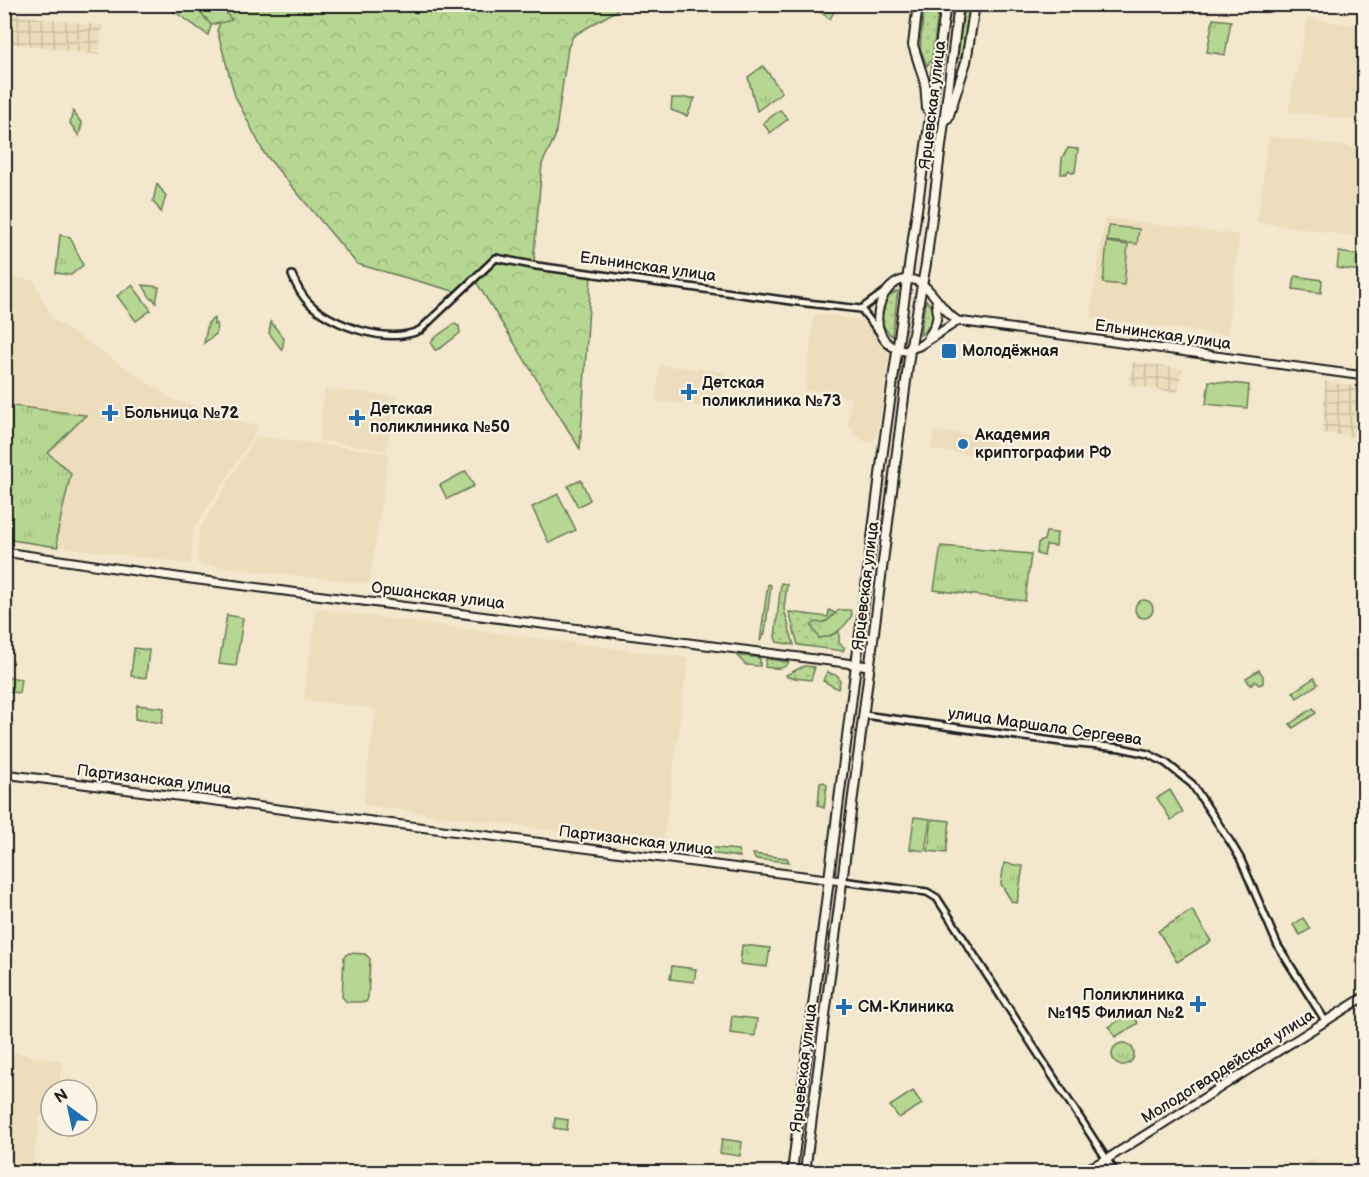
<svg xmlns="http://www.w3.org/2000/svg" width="1369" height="1177" font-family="'Balsamiq Sans',sans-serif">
<defs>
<pattern id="industrial-grid" width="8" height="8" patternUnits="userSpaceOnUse" patternTransform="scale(1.5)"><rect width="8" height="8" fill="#edddbc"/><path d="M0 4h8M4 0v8" fill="none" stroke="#cbbda1"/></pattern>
<pattern id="grass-dots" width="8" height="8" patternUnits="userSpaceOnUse" patternTransform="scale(1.5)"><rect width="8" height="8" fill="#b6d791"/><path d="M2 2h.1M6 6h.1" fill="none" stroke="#9cb87c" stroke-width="1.8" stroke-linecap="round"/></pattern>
<pattern id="forest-crowns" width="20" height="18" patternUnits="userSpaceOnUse" patternTransform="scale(1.5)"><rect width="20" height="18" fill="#b6d791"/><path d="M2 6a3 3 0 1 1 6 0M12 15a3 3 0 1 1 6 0" fill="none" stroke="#9cb87c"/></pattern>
<pattern id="wetland-marsh" width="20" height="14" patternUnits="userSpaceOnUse" patternTransform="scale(1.5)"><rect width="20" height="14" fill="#b6d791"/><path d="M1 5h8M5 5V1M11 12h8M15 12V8" fill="none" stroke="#9cb87c"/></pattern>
<pattern id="park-tufts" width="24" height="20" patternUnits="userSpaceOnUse" patternTransform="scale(1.5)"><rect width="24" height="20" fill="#b6d791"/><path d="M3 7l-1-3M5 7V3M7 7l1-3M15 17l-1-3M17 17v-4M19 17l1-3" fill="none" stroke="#9cb87c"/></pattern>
</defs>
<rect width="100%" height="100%" fill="#f3e7cd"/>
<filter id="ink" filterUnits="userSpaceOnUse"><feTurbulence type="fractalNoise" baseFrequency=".0167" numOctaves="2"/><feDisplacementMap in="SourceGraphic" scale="12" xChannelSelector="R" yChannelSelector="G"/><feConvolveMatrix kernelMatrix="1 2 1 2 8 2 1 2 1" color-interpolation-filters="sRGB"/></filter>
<g filter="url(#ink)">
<g fill="#edddbc">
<path d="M1308,18L1364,27L1363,121L1288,111Z"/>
<path d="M1269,136L1364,149V206L1360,237L1257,222Z"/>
<path d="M1105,218L1239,235L1227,335L1090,318Z"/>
<path d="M5,276L33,280L53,319L174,400L259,427L193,530L191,564L5,539Z"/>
<path d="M817,314L864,320L889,354L878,432L873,442L863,441L848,426L851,397L805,390L814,317Z"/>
<path d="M660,365L724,372L720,408L655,401Z"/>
<path d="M325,388L396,397L386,450L319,440Z"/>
<path d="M934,430L995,438L993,457L931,450Z"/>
<path d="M256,436L389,453L369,584L197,564L199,531Z"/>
<path d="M316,609L688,658L663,845L363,805L376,709L304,700Z"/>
<path d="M4,1051L62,1061L58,1090H51V1109L40,1116L32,1172L5,1167Z"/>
<path d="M1314,1158L1324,1172H1291Z"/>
</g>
<g fill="url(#industrial-grid)">
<path d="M9,14L102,26L99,55L6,43Z"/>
<path d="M1133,362L1182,369L1178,393L1129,385Z"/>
<path d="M1325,381L1364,387V438L1322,433Z"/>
</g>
<g fill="url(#grass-dots)" stroke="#697a56" stroke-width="1.5">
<path d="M924,5H939L932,59L927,66L920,48Z"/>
<path d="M965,5H970L962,56L957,60Z"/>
<path d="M898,291L892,336C875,322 878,299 898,291Z"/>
<path d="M926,300C935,308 934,315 932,326L920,335Z"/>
<path d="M781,583L787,584L784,609L794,645L777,642L775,637Z"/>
<path d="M768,584L771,585L765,633L760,641Z"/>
<path d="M829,610L835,613L829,620L822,623L830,636L839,631V643L844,647V649L843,651L798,645L789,612L828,617Z"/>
<path d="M736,655L760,658V666L746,665Z"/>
<path d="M766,659H767L789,662C784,671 773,668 765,667Z"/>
<path d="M804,666L815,667L811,680L787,677L786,675Z"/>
<path d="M827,672L838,676L840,681L838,689L823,681Z"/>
<path d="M824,782L827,785L824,808L818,805L820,783Z"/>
<path d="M695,846L738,850L740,857L694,851Z"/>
<path d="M753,854L787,858L789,862L755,859Z"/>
</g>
<g fill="url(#forest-crowns)" stroke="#697a56" stroke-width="1.5">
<path d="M157,5H218L208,35C192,25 176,9 157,5Z"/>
<path d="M228,5H626L573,36L568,48L555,137L542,164L534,254L535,267L591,275L580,449L477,283L461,296L457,292L357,264L264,153L235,96L217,30Z"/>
<path d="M839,610H850L852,615C845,628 835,636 819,638L811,626L816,622C828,625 831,616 839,610Z"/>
</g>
<path fill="url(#wetland-marsh)" stroke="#697a56" stroke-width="1.5" d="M195,5H220L232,20L211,25Z"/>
<g fill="url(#park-tufts)" stroke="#697a56" stroke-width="1.5">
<path d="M835,5L837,6L830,19L810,5Z"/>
<path d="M1213,19L1231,21L1225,55L1207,52Z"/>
<path d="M763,66L782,92L757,111L748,77Z"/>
<path d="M672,98H695L687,116L671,110Z"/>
<path d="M73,111L82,124L79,136L70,123Z"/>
<path d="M1068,148L1078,149L1075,172L1073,173L1069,170L1066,174H1061L1062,158Z"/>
<path d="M157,184L166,196L161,212L153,201Z"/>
<path d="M60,235L70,237L83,265L71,275L56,273Z"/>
<path d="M1339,252L1363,256L1361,271L1337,268Z"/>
<path d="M1295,276L1322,280L1321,293L1293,289Z"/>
<path d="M143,285L159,287L156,303L153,298L151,299Z"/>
<path d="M214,318V325L217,323L216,334L204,343L208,323Z"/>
<path d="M271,322L284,339L282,350L269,333Z"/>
<path d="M5,405L86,415L48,453L71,473L57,535L58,547L5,539Z"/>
<path d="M1046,532L1057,533L1056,546L1046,545L1044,556L1037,554L1038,543L1044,540Z"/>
<path d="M941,546L1031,554L1025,601L934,590Z"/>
<circle cx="1144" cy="609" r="9"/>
<path d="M134,648L149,650L146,678L131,676Z"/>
<path d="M1259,670L1263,676V683L1259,685L1255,681L1250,685L1246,678Z"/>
<path d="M5,677L21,679L19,693L5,691Z"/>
<path d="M1314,678L1318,684L1297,698L1293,692Z"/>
<path d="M1313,708L1316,713L1293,728L1290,724Z"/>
<path d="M932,819L950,821L946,853L928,851Z"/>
<path d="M1004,863L1023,866L1017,903L1012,902L1001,884Z"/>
<path d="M1192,910L1211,941L1177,962L1158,931Z"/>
<path d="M1303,918L1310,929L1300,935L1293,925Z"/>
<path d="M742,945L770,948L767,967L740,964Z"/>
<path d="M672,966L696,969L694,982L670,979Z"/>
<path d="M732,1016L757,1019L755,1036L730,1033Z"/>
<circle cx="1123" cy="1054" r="11"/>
<path d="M913,1091L922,1104L899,1118L890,1106Z"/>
<path d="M555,1118L568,1120L567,1130L554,1128Z"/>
<path d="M722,1139L742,1142L740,1156L720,1153Z"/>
</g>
<g fill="#b6d791" stroke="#697a56" stroke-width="1.5">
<path d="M780,110L788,119L770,133L763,123Z"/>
<path d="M1109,226L1139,229L1137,244L1107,241Z"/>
<path d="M1107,242L1128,245L1124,285L1103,283Z"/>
<path d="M132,285L151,310L136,321L117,296Z"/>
<path d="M454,324L459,326L460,333L441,348L435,350L431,344L433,339Z"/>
<path d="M1209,381L1249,385L1247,408L1206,404Z"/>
<path d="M466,471L474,486L447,499L440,485Z"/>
<path d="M581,480L590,500L578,507L568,486Z"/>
<path d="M558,494L576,530L549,543L532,507Z"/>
<path d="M227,615L243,618L236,666L219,664Z"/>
<path d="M137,705L164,708L162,723L135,719Z"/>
<path d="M1170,790L1183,812L1171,820L1157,798Z"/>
<path d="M914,817L930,819L925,851L910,849Z"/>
<path d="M349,953L365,954L370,959L368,998L366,1002H347L342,997L344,957Z"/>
<path d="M1130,1013H1132L1138,1023L1137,1024L1115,1037L1109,1027Z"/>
</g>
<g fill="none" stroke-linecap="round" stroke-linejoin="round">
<g stroke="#1c1c1c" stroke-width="10">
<g id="minor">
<path d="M292,275C296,285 301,295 309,303C332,326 389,345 420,330L496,258L537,266L798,302L861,309"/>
<path d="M861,309L880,333"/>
<path d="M861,309L886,291"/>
<path d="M864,715L1068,743L1121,748L1148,754L1166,763L1192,784L1231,843L1240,858L1278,946L1326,1022"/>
<path d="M842,881L927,892L937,898L1115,1172"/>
</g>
</g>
<g stroke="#1c1c1c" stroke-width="11">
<g id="tertiary">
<path d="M958,321L919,346L905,351C856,343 881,264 919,282C933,289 942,312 958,321L1364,376"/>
<path d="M928,337C936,326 939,317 936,303"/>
<path d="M4,552L191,579L869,666"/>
<path d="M4,774L842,881"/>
<path d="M1081,1172L1107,1159L1364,997"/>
</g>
</g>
<g stroke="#1c1c1c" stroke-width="12">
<g id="secondary">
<path d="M918,4L913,45L925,83L927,109"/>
<path d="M948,118L966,62L975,4"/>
<path d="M792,1172L883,451L946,4"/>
<path d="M805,1172L910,350L926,264L959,4"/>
</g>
</g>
<use href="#minor" stroke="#fcf5e5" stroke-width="5"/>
<use href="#tertiary" stroke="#fcf5e5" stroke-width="7"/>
<use href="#secondary" stroke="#fcf5e5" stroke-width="8"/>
</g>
</g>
<g fill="#1f6fb2" stroke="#fcf5e5" stroke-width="2">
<rect x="941" y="343" width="16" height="16" rx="3"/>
<path d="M686 383h6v6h6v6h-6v6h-6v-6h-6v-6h6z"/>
<path d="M107 404h6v6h6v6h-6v6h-6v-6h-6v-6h6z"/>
<path d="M354 409h6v6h6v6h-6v6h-6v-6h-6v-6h6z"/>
<circle cx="963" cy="444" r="6"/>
<path d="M1195 995h6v6h6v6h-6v6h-6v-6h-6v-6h6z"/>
<path d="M841 998h6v6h6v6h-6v6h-6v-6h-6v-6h6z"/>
</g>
<g text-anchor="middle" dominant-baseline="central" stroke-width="4.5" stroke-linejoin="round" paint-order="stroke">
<g font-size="16" fill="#1c1c1c" stroke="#fcf5e5">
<text transform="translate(933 105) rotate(-83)">Ярцевская улица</text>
<text transform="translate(648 267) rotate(8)">Ельнинская улица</text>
<text transform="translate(1163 335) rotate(8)">Ельнинская улица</text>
<text transform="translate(866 586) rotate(-83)">Ярцевская улица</text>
<text transform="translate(438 596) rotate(7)">Оршанская улица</text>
<text transform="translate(1045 727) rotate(8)">улица Маршала Сергеева</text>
<text transform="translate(154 780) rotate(7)">Партизанская улица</text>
<text transform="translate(636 841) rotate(7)">Партизанская улица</text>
<text transform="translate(1228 1067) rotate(-32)">Молодогвардейская улица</text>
<text transform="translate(804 1068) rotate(-83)">Ярцевская улица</text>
</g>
<g font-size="16" font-weight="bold" fill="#1c1c1c" stroke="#fcf5e5" text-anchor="start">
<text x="962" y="351">Молодёжная</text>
<text x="702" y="383">Детская<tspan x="702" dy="18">поликлиника №73</tspan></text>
<text x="370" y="409">Детская<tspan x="370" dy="18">поликлиника №50</tspan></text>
<text x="124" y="413">Больница №72</text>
<text x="975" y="435">Академия<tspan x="975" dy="18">криптографии РФ</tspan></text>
<text x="1184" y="995" text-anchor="end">Поликлиника<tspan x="1184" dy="18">№195 Филиал №2</tspan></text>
<text x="858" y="1007">СМ-Клиника</text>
</g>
</g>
<rect width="1369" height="1177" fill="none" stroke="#fcf5e5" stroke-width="24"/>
<rect x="12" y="12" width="1345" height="1153" fill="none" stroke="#1c1c1c" stroke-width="2" filter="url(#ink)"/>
<g transform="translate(69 1108) rotate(327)"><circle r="28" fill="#fcf5e5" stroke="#a29e95" stroke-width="1.5"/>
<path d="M0-4.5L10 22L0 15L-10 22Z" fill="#1f6fb2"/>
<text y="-9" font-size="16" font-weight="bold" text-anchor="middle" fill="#1c1c1c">N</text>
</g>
</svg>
